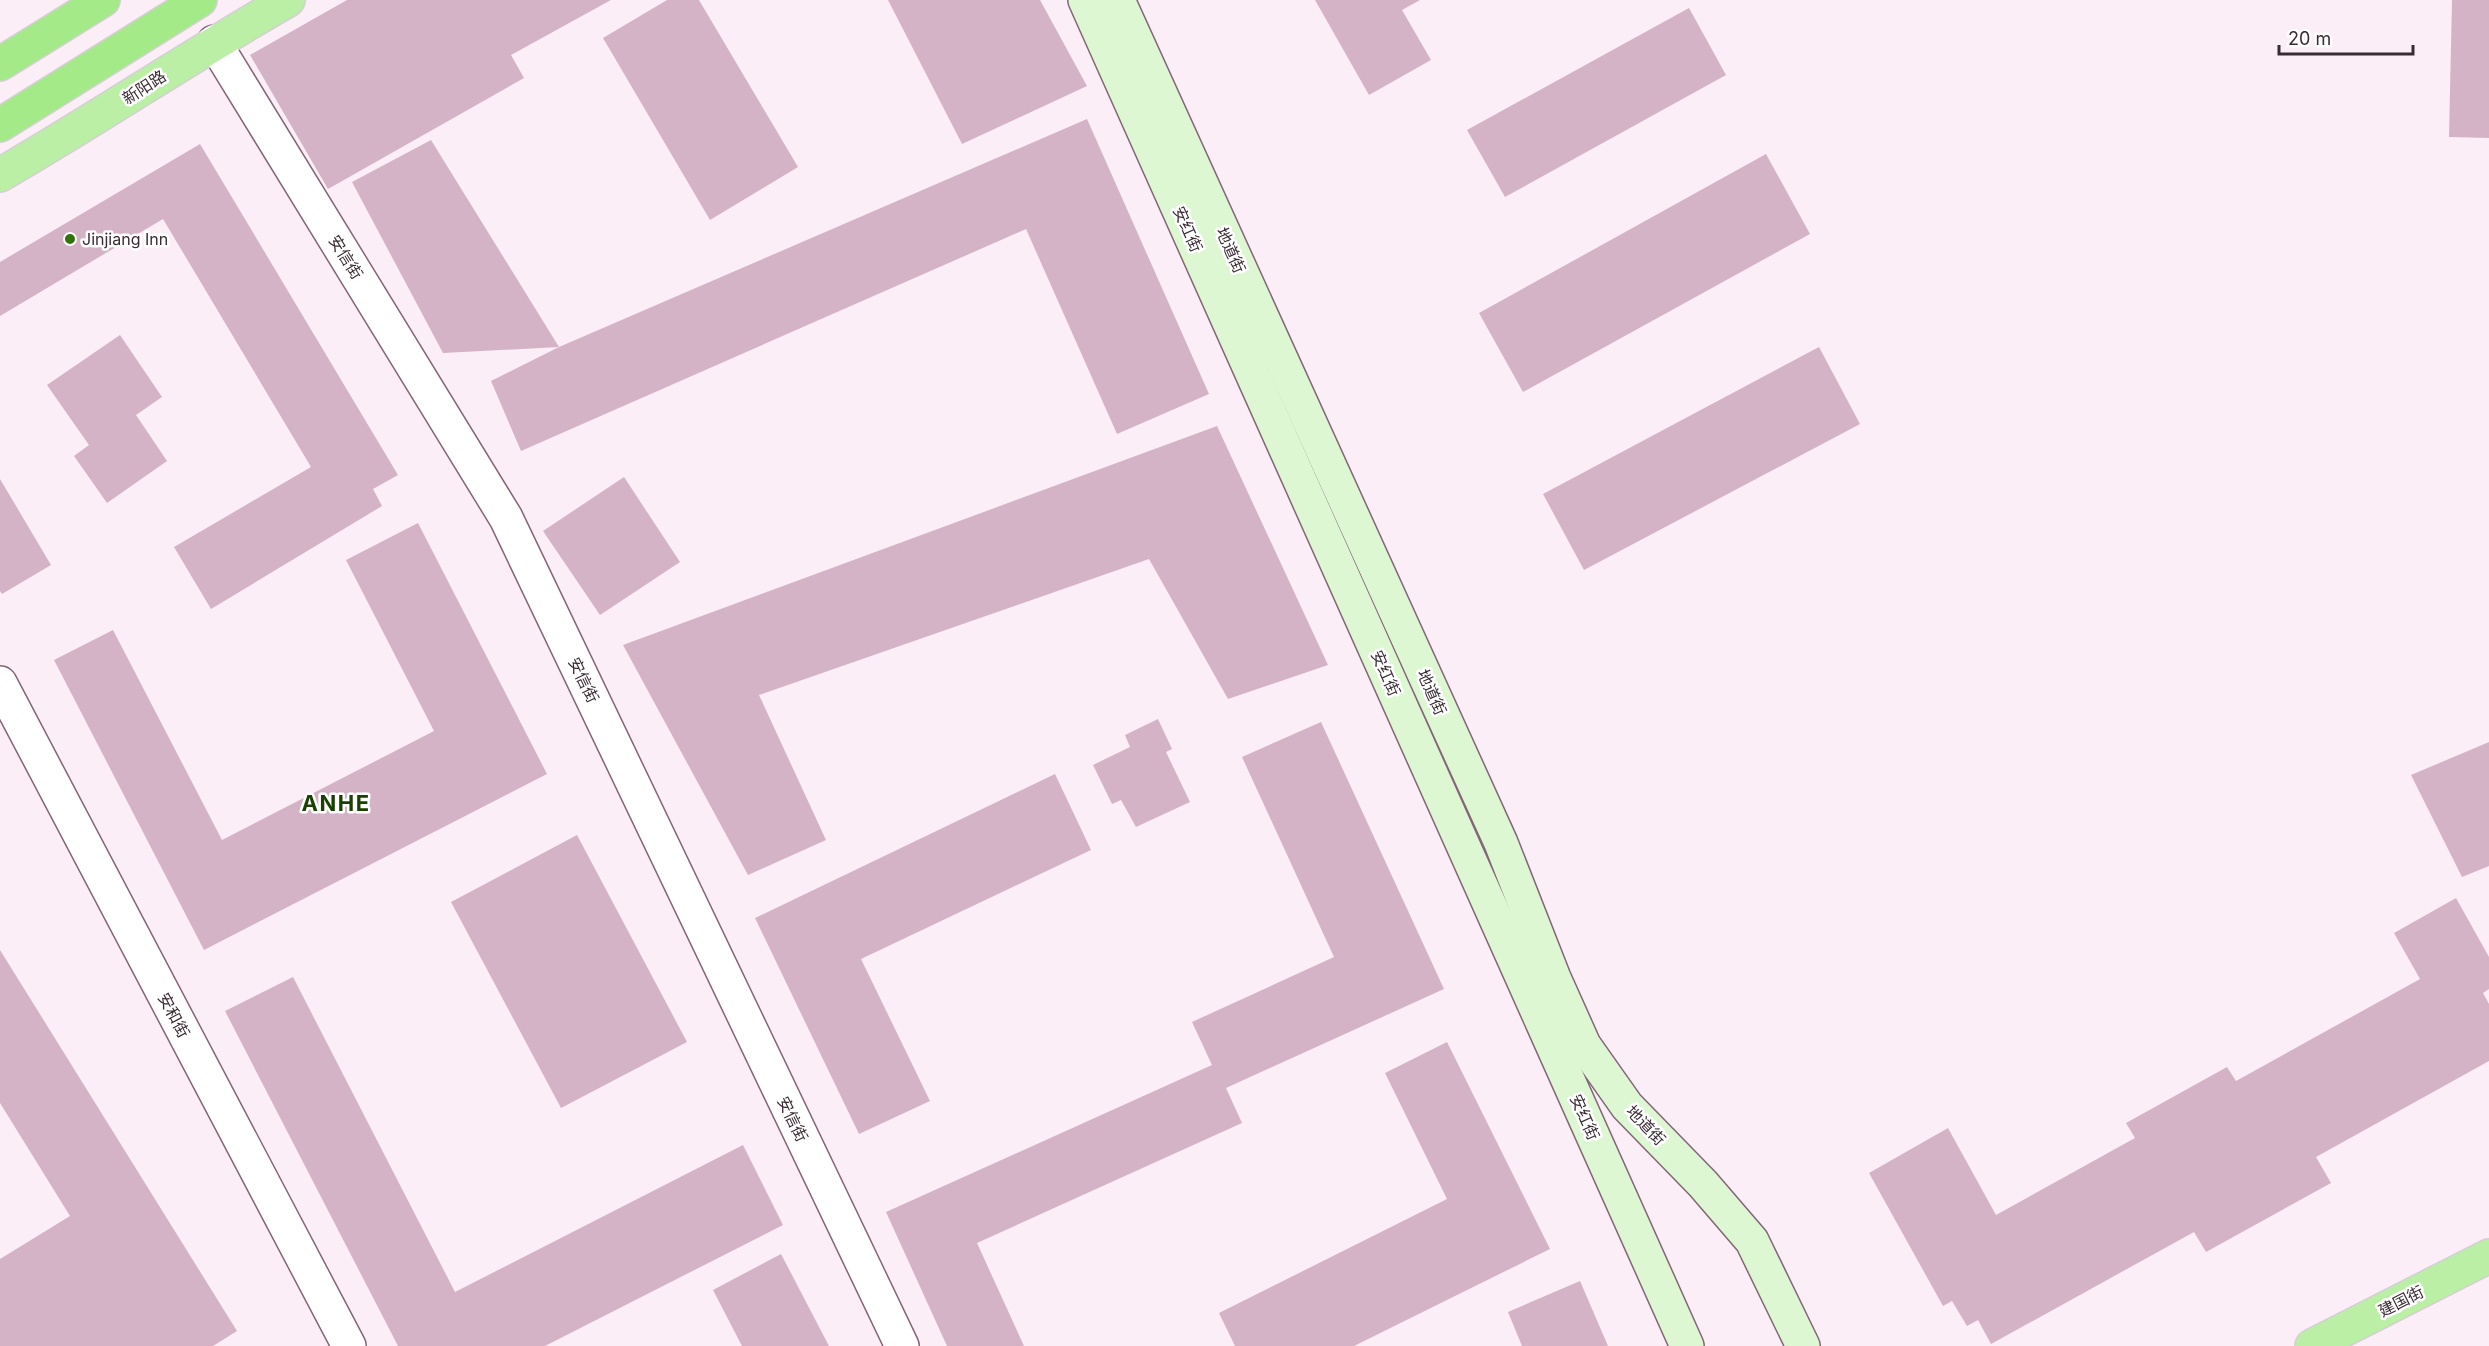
<svg xmlns="http://www.w3.org/2000/svg" width="2489" height="1346" font-family="Inter,'Noto Sans SC',sans-serif">
<rect width="100%" height="100%" fill="#fceef6"/>
<g fill="#d4b3c6">
<path d="M347,0H611L511,55L524,78L328,189L250,55Z"/>
<path d="M667,0H699L798,167L710,220L603,38Z"/>
<path d="M888,0H1040L1087,86L962,144Z"/>
<path d="M1315,0H1420L1402,10L1431,60L1369,95Z"/>
<path d="M2452,0H2489V138L2449,137Z"/>
<path d="M1689,8L1726,75L1505,197L1467,130Z"/>
<path d="M1087,119L1209,394L1117,434L1026,229L521,451L491,381L559,347L443,353L352,182L431,140L559,347Z"/>
<path d="M200,144L398,475L373,489L382,506L211,609L174,547L311,467L163,219L0,316V262Z"/>
<path d="M1766,154L1810,234L1523,392L1479,313Z"/>
<path d="M120,335L162,397L136,415L167,461L107,503L74,456L89,445L47,385Z"/>
<path d="M1819,347L1860,424L1584,570L1543,494Z"/>
<path d="M1217,426L1328,665L1228,699L1149,559L759,695L826,840L748,875L623,645Z"/>
<path d="M624,477L680,562L600,615L543,531Z"/>
<path d="M0,479L51,565L2,594L0,591Z"/>
<path d="M418,523L547,774L204,950L54,660L113,630L222,840L434,731L346,560Z"/>
<path d="M1158,719L1172,749L1166,752L1190,802L1136,827L1121,800L1112,804L1093,765L1130,747L1125,735Z"/>
<path d="M1321,722L1444,989L1226,1088L1242,1123L977,1243L1024,1346H947L886,1212L1212,1065L1192,1022L1334,957L1242,757Z"/>
<path d="M2489,742V866L2462,877L2411,775Z"/>
<path d="M1055,774L1091,850L861,959L930,1101L859,1134L755,918Z"/>
<path d="M577,835L687,1042L561,1108L451,902Z"/>
<path d="M2456,898L2489,957V989L2483,993L2489,1004V1061L2316,1157L2331,1183L2206,1252L2194,1232L1991,1344L1978,1320L1967,1326L1952,1301L1943,1306L1869,1173L1948,1128L1996,1215L2135,1138L2126,1123L2227,1067L2236,1081L2420,979L2394,933Z"/>
<path d="M0,950L237,1331L213,1346H0V1259L70,1216L0,1103Z"/>
<path d="M293,977L455,1292L743,1145L783,1225L545,1346H398L225,1011Z"/>
<path d="M1447,1042L1550,1249L1354,1346H1235L1219,1313L1447,1199L1385,1073Z"/>
<path d="M781,1254L829,1346H742L713,1290Z"/>
<path d="M1580,1281L1608,1346H1522L1508,1312Z"/>
</g>
<g fill="none" stroke-linecap="round" stroke-linejoin="round">
<g stroke="#846577" stroke-width="36">
<path id="minor" d="M214,42L506,518L902,1346"/>
</g>
<g stroke="#846577" stroke-width="36">
<path id="tertiary" d="M0,683L349,1346"/>
</g>
<g stroke="#846577" stroke-width="36">
<g id="secondary">
<path d="M1085,0L1687,1346"/>
<path d="M1118,0L1501,843L1554,978L1584,1045L1627,1106L1703,1184L1752,1241L1803,1346"/>
</g>
</g>
<g stroke="#d3d0d2" stroke-width="36">
<g id="primary">
<path d="M0,175C97,119 190,56 288,0"/>
<path d="M2312,1346L2489,1256"/>
</g>
</g>
<g stroke="#d3d0d2" stroke-width="36">
<g id="trunk">
<path d="M0,64L103,0"/>
<path d="M0,125L200,0"/>
</g>
</g>
<use href="#minor" stroke="#fff" stroke-width="33"/>
<use href="#tertiary" stroke="#fff" stroke-width="33"/>
<use href="#secondary" stroke="#ddf7d3" stroke-width="33"/>
<use href="#primary" stroke="#bbefa6" stroke-width="33"/>
<use href="#trunk" stroke="#a4ea88" stroke-width="33"/>
</g>
<circle fill="#31720d" stroke="#fff" stroke-width="2" cx="70" cy="239" r="6"/>
<g text-anchor="middle" dominant-baseline="central" stroke-width="5" stroke-linejoin="round" paint-order="stroke">
<g font-size="16" fill="#392b33" stroke="#fff">
<text transform="translate(144 87) rotate(-33)">新阳路</text>
<text transform="translate(1188 229) rotate(66)">安红街</text>
<text transform="translate(1231 250) rotate(66)">地道街</text>
<text transform="translate(346 257) rotate(58)">安信街</text>
<text transform="translate(1386 673) rotate(66)">安红街</text>
<text transform="translate(584 680) rotate(64)">安信街</text>
<text transform="translate(1432 692) rotate(66)">地道街</text>
<text transform="translate(174 1015) rotate(62)">安和街</text>
<text transform="translate(1585 1117) rotate(66)">安红街</text>
<text transform="translate(793 1119) rotate(64)">安信街</text>
<text transform="translate(1646 1125) rotate(46)">地道街</text>
<text transform="translate(2401 1301) rotate(-27)">建国街</text>
</g>
<g font-size="16" fill="#392b33" stroke="#fff" text-anchor="start">
<text x="82" y="239">Jinjiang Inn</text>
</g>
<g font-size="22" font-weight="bold" letter-spacing="1.5" fill="#184102" stroke="#fff">
<text x="336" y="803">ANHE</text>
</g>
</g>
<path d="M2279 45v9h134v-9" fill="none" stroke="#392b33" stroke-width="3"/>
<text x="2288" y="45" font-size="18" fill="#392b33" stroke="#ffffff" stroke-width="4.5" paint-order="stroke">20 m</text>
</svg>
